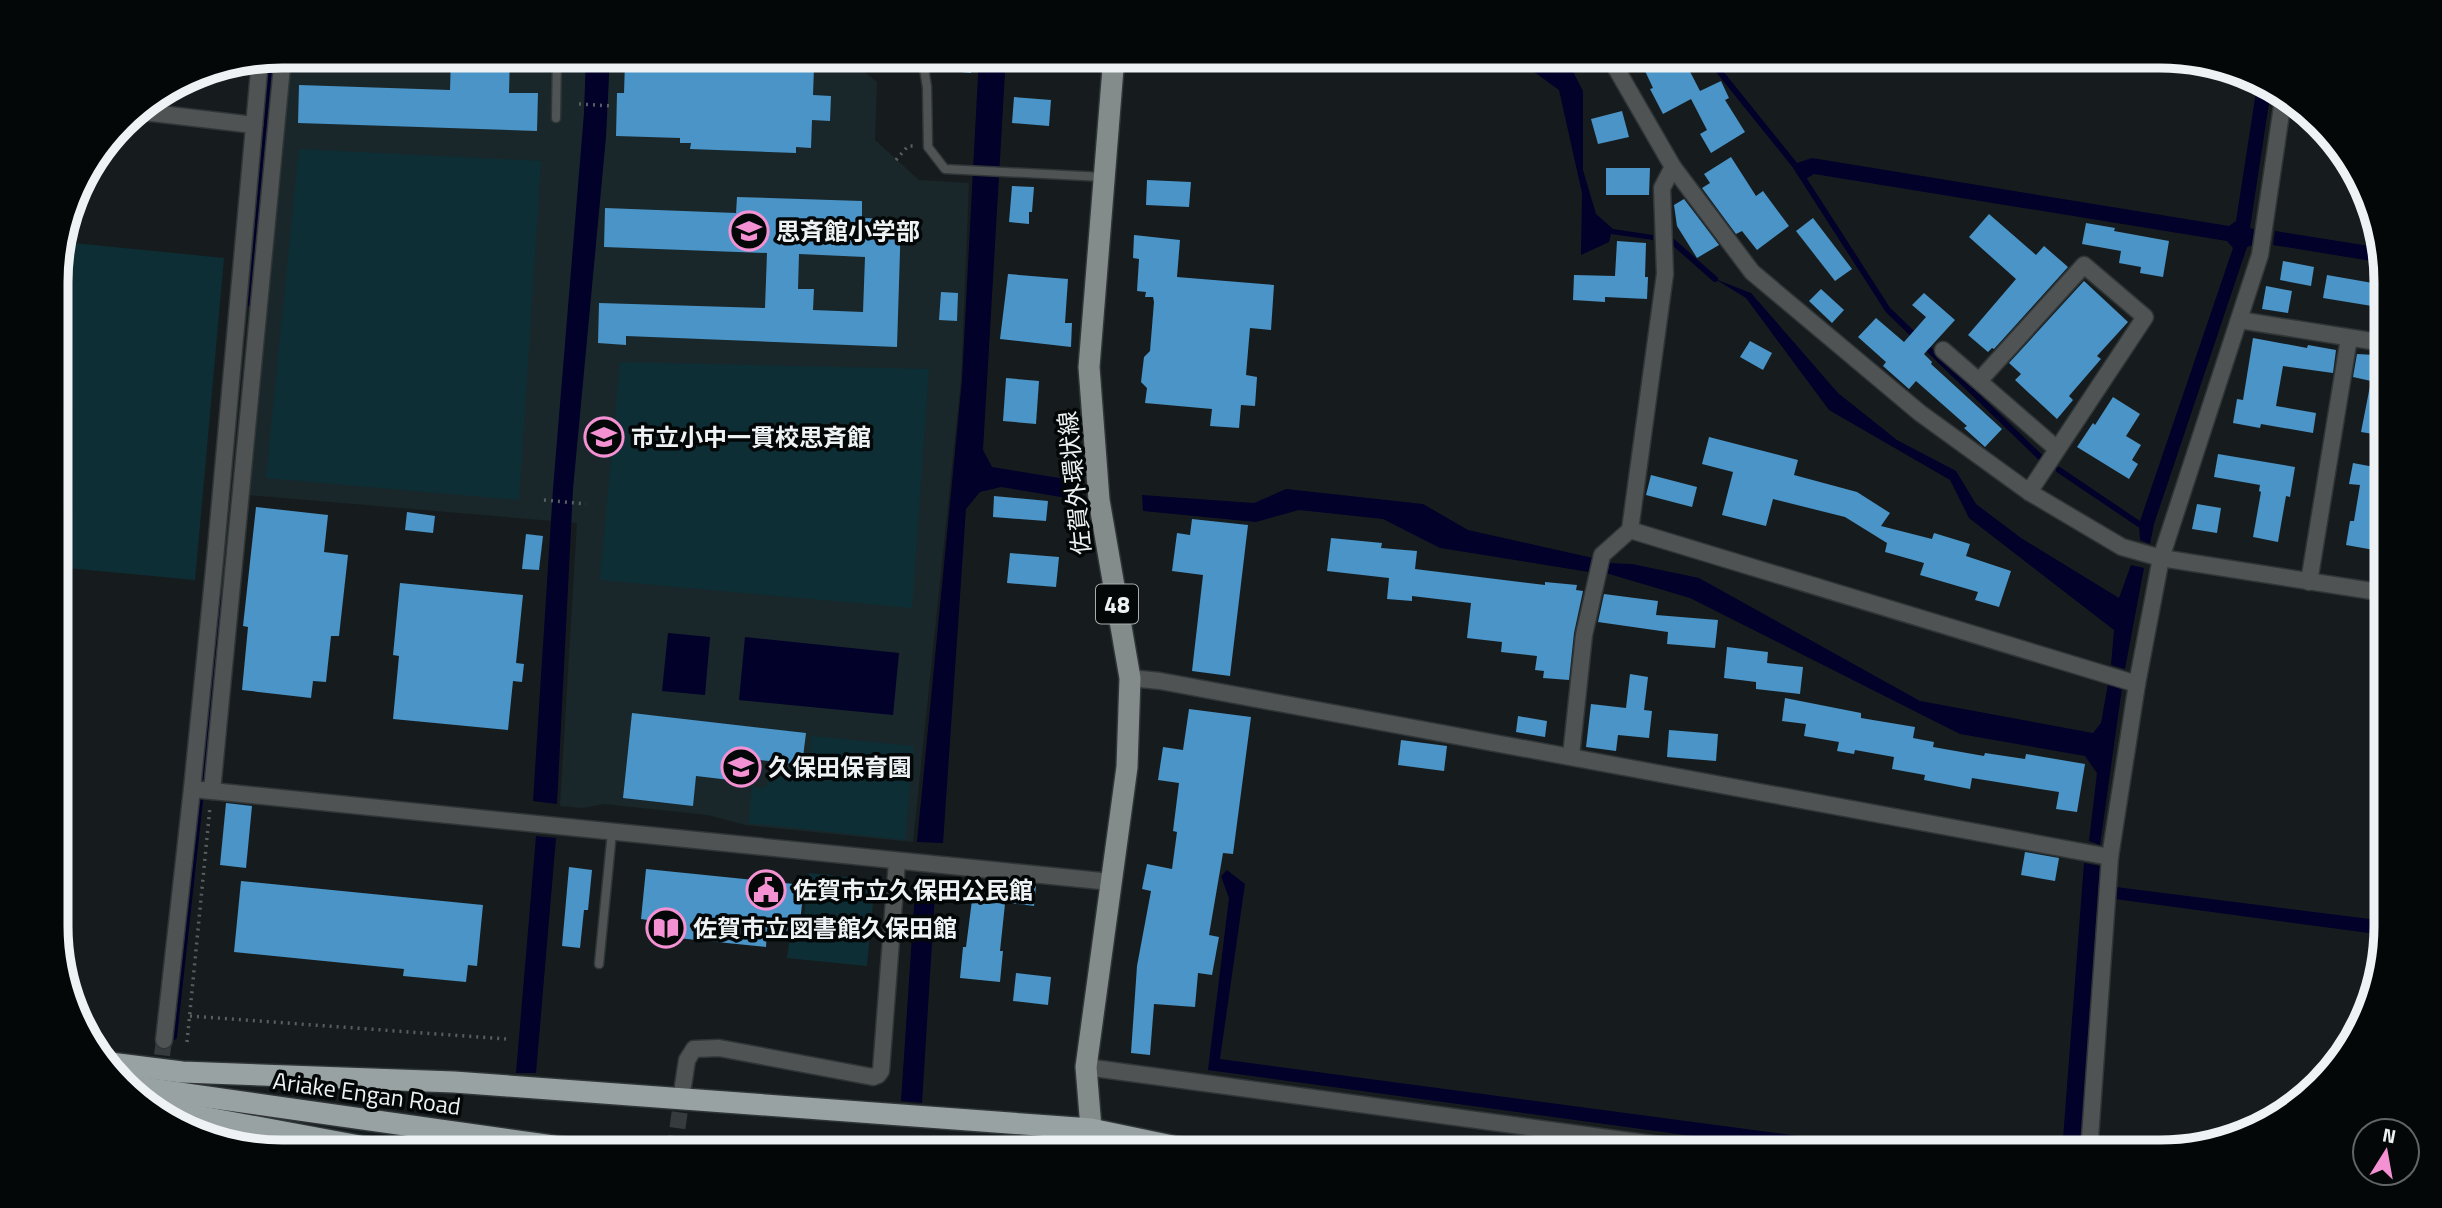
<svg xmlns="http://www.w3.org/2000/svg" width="2442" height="1208" font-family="'Titillium Web','Noto Sans JP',sans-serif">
<rect width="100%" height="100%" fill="#161c1e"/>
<path fill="#19272b" d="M289,56H851V61L877,82L875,140L919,180L969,183L961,379L913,842L745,825L708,815L604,804L582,808L560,806L577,523L248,495Z"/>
<g fill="#0e2e35">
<path d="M299,149L541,161L519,500L266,478Z"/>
<path d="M63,242L224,258L195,580L57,567V267Z"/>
<path d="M620,362L929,369L912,608L600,580Z"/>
<path d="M811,736L914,746L905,840L749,823L752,787L764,788L781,767L808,769Z"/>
<path d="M809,873L875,880L867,966L787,958L790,935H802Z"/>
</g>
<g fill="#01012a">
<path d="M586,56H610L606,137L573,489L557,804L533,801L553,489L584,113Z"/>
<path d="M979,56H1006L983,450L992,467L1078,481L1079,500L1001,487L980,492L966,509L943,843L917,842L962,380Z"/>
<path d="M1423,56H1532L1571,68L1583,91V170L1596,214L1613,229L1653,235V240L1611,234L1609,242L1581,255L1582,193L1559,90L1526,66Z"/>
<path d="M2258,79L2271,90L2250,228L2257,230L2253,245L2247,247L2154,524L2150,544L2140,540L2139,524L2233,248L2227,241L1814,174L1804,180L1794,164L1812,158L2229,226L2236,221Z"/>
<path d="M2275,231L2382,248L2384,263L2273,245Z"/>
<path d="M1715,279L1751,293L1838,393L1897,440L1956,471L1976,504L2021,538L2119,598L2131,565L2144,568L2125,669L2111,665L2114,630L1969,518L1950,480L1829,410L1746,298Z"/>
<path d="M1286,489L1423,504L1468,530L1593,558L1589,572L1440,548L1383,519L1299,510L1256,522L1143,511L1142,495L1254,503Z"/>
<path d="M1607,563L1632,564L1699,578L1920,701L2093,733L2101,723L2108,684L2122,688L2100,845L2089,841L2097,773L2085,756L1960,734L1690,598L1606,573Z"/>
<path d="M668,633L710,637L705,695L662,691Z"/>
<path d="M745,637L899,653L893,715L739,700Z"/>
<path d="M536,836L556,838L536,1073H516Z"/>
<path d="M2084,863L2100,866L2080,1152H2062Z"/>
<path d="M1227,870L1245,884L1220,1059L1920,1152H1810L1208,1070L1229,898L1221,876Z"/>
<path d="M916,876L936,879L922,1103L901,1101Z"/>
<path d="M2116,887L2386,921L2384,935L2115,899Z"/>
</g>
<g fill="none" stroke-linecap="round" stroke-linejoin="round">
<g stroke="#01012a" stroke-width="6">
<path d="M1710,56L1711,61L1794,164L1888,310L2040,457"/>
<path d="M1673,242L1715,279"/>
<path d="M251,304L272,58"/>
<path d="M2059,470L2139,524"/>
<path d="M203,777L223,597"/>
<path d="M174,1037L200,801"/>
</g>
</g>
<g fill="#4a94c7" fill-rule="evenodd">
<path d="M451,56H510L509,93H538L537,131L298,123L299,85L450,90Z"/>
<path d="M694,56L800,60V66L814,67L813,95L831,96L830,121L812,120L811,148L796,147V153L690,149L691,143H680V138L616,136L617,93H624L625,62L683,65V62H694Z"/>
<path d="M929,56H972L971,73L931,69Z"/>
<path d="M1638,56H1682L1700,91L1721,81L1729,98L1725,100L1745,132L1711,153L1700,134L1707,130L1691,99L1663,114L1650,89L1653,88Z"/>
<path d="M1014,97L1051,100L1049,126L1012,123Z"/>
<path d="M1622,111L1629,137L1598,144L1591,119Z"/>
<path d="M1731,157L1756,196L1763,191L1789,226L1757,250L1742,231L1736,234L1702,188L1710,183L1704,174Z"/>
<path d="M1606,168H1650L1649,195H1606Z"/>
<path d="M1147,180L1191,182L1189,207L1146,205Z"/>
<path d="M1012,186L1034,187L1032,212H1029V224L1009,222Z"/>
<path d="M737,197L862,201V218L901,219L897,347L626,336V345L598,343L599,303L765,308L767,253L604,247L605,208L736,213ZM799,254L865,257L863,312L813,310L814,289H798Z"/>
<path d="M1684,199L1719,245L1697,258L1677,226L1674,205Z"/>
<path d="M1989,214L2036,255L2044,246L2068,267L1994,349L1992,348L1988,352L1968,335L2016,279L1969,237Z"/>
<path d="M1813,218L1852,269L1835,281L1796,231Z"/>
<path d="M2086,223L2115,228L2114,231L2169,241L2163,277L2140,273L2141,267L2119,263L2121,251L2082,244Z"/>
<path d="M1134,235L1180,240L1177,277L1274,285L1271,330L1250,328L1246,375L1257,377L1255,406L1241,405L1239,428L1210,426L1212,409L1145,403L1147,388L1141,382L1144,357L1150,351L1154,302L1153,297H1145L1146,292L1137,291L1139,259L1133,258Z"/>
<path d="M1617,241L1646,243L1645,277H1648L1647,299L1605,297V302L1573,300L1574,275L1615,276Z"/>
<path d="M2283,261L2314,267L2311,286L2280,280Z"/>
<path d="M1008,274L1068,279L1065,323H1072L1071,347L1000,339Z"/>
<path d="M2327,275L2384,285V308L2323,298Z"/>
<path d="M2084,281L2128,322L2097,356L2101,359L2069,396L2073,400L2057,419L2015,380L2021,374L2009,363Z"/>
<path d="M2266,286L2292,291L2288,313L2262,309Z"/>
<path d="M1821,289L1844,310L1832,323L1809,301Z"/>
<path d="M941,292L958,293L957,321L939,320Z"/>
<path d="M1924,293L1955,320L1924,354L1932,362L1931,364L2002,429L1985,447L1964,428L1967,426L1916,381L1909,389L1883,366L1886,362L1858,337L1876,318L1904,342L1926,317L1912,305Z"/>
<path d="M2253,338L2307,348L2308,345L2336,350L2333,373L2283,366L2276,406L2316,413L2313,433L2261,424L2260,428L2233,423L2237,399L2243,400Z"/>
<path d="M1750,341L1772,353L1763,370L1740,357Z"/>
<path d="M2376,352L2384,353L2385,436L2361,432L2371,381L2353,377L2357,354L2375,355Z"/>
<path d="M1006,378L1039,381L1036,424L1003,421Z"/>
<path d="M2113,397L2140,414L2126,436L2141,445L2132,460L2138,464L2129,479L2077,447L2093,423L2095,425Z"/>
<path d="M1709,437L1798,460L1794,475L1857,492L1890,513L1881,526L1932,539L1934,533L1970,544L1966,556L2011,571L1999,607L1975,600L1978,592L1920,575L1924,563L1885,552L1887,543L1845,517L1773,499L1766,526L1722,515L1733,472L1702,464Z"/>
<path d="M2218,454L2295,467L2290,497L2286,496L2278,542L2253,537L2261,492L2259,491L2260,485L2214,477Z"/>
<path d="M2353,463L2385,469V493L2374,550L2346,545L2350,521H2354L2360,485L2349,484Z"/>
<path d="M1651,475L1697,487L1692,507L1646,495Z"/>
<path d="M994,496L1048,501L1046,521L993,517Z"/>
<path d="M2197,504L2221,508L2217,533L2192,529Z"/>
<path d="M256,507L328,515L324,552L348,555L339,636H331L326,682L313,681L311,698L242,690L248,627L243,626Z"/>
<path d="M407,512L435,516L433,533L405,530Z"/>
<path d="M1192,519L1248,525L1230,676L1192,671L1203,575L1172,571L1177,533L1190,535Z"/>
<path d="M526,534L543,536L539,570L522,569Z"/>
<path d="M1331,538L1382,543L1381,548L1417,551L1415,569L1545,585V582L1577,585L1576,590L1583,591L1574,633L1569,680L1543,678L1544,671L1535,670L1537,656L1501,652L1502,642L1467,638L1471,603L1412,596V601L1387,599L1389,578L1327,571Z"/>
<path d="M1010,553L1059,557L1056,587L1007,583Z"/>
<path d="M400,583L523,595L516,663L524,664L522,682L513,681L508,730L393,719L399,656L393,655Z"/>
<path d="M1604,594L1658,601L1656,615L1718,620L1715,648L1667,644L1668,632L1598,622Z"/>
<path d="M1727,647L1768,652L1767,663L1803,667L1800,694L1756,689V682L1724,678Z"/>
<path d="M1630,674L1648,677L1644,710L1652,711L1649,738L1618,735L1616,751L1586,747L1591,704L1626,708Z"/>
<path d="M1785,698L1861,713V718L1915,727L1913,738L1934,742L1933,747L1984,756L1985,753L2025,759L2026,754L2085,764L2077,812L2056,809L2059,792L1972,778L1970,789L1924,780L1925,775L1892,769L1894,757L1855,750L1854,754L1837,751L1839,742L1804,736L1806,724L1782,721Z"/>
<path d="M1189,709L1251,717L1233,854L1223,853L1209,935L1219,937L1212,975L1198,973L1195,1007L1154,1004L1150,1055L1131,1053L1137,966L1151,891L1142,889L1147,864L1172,869L1177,832L1173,831L1179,783L1158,780L1163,747L1183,750Z"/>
<path d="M632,713L806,733L802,765L760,760L748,774L740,778L730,780L696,776L693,806L623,798Z"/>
<path d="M1518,716L1547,721L1545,737L1516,732Z"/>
<path d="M1669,730L1718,734L1716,761L1667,757Z"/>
<path d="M1401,740L1447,746L1444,771L1398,765Z"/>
<path d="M226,803L252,806L246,868L220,865Z"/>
<path d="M2025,852L2059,858L2055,881L2021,875Z"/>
<path d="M569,867L592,870L588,910H584L580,948L562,946Z"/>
<path d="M646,869L804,885L799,932L767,929L766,947L647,935L648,920L641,919Z"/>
<path d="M241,881L483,905L477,966L468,965L466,982L403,976L404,969L234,952Z"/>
<path d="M1013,884L1036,886L1034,906L1011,903Z"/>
<path d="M972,900L1005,904L1000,951H1003L1000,982L960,978L963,947H966Z"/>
<path d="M1016,973L1051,977L1048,1005L1013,1001Z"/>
</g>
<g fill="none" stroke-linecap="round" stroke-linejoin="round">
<g stroke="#363c3e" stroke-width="16" stroke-dasharray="16 8" stroke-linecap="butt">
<path d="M159,1079L164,1040"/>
<path d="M674,1152L683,1089"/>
</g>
<g stroke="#303638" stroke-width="11">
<g id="lane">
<path d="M922,56L927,87L928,147L945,169L1103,177"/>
<path d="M556,118L557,56"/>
<path d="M599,964L612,832"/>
</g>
</g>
<g stroke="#303638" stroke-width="19">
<g id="street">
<path d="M1609,56L1673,167L1752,272L1920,413L2029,492L2122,547L2161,558L2385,593"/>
<path d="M135,111L254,125"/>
<path d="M2239,320L2384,343"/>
<path d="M1943,350L2057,449"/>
<path d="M1979,381L2084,265L2145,317L2029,492"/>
<path d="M1630,530L2137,684"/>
<path d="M2309,582L2349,338"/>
<path d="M1130,678L1160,681L2110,857"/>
<path d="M1571,756L1584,635L1602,555L1630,530L1665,274L1662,188L1673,167"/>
<path d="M192,789L1111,882"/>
<path d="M212,791L283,56"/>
<path d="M164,1040L192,789L215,559L260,60"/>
<path d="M1086,1067L1712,1152"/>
<path d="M683,1086L687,1060L694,1049L719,1048L873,1077L878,1075L881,1071L897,861"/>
<path d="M2089,1152L2110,857L2137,684L2161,558L2260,255L2283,100"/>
</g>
</g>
<g stroke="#303638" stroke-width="24">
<path id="primary" d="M1093,1152L1086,1067L1127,767L1130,678L1099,500L1089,367L1114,56"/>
</g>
<g stroke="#303638" stroke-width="24">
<g id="highway">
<path d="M102,1062L182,1072L454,1082L1091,1129L1201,1152"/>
<path d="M130,1086L596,1152"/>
<path d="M159,1109L392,1152"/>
</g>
</g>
<g stroke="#595e60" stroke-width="3.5" stroke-dasharray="2 5" stroke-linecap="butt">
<path d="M579,104L612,106"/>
<path d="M896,160L908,146H916"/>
<path d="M544,500L586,504"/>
<path d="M190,1016L506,1039"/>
<path d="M187,1042L210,807"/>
</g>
<use href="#lane" stroke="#505353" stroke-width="8"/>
<use href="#street" stroke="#505353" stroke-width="16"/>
<use href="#primary" stroke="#848c8b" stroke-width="21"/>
<use href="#highway" stroke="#99a2a2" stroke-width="21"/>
</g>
<defs>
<g id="school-ring" transform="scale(2.0125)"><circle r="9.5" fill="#040707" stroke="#f491d3" stroke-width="1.5"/><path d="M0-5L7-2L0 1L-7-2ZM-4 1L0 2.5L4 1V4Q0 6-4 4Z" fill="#f491d3"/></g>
<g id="civic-ring" transform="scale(2.0125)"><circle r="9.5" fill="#040707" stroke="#f491d3" stroke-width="1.5"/><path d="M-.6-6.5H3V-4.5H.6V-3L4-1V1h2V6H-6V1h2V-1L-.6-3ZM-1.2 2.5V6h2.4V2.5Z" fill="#f491d3"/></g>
<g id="library-ring" transform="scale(2.0125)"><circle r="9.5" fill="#040707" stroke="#f491d3" stroke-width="1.5"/><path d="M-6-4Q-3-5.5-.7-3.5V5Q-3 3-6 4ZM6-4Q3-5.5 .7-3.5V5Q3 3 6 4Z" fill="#f491d3"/></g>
</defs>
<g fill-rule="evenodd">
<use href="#school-ring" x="749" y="231"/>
<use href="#school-ring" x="604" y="437"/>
<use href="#school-ring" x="741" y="767"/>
<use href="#civic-ring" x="766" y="890"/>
<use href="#library-ring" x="666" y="928"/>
</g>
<g text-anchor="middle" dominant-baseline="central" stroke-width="7" stroke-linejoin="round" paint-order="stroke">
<rect fill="#040707" stroke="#a8acad" stroke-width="2" x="1096" y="584.5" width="42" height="39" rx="5"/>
<g font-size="23" font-weight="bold" fill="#eef2f4">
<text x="1117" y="604">48</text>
</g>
<g font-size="24" font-weight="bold" fill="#eef2f4" stroke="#040707" text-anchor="start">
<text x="776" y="231">思斉館小学部</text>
<text x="631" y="437">市立小中一貫校思斉館</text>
<text x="768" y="767">久保田保育園</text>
<text x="793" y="890">佐賀市立久保田公民館</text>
<text x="693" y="928">佐賀市立図書館久保田館</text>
</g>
<g font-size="24" fill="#eef2f4" stroke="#040707">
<text transform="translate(1074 483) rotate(-96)">佐賀外環状線</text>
<text transform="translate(367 1093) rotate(8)">Ariake Engan Road</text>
</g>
</g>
<path d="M0 0H2442V1208H0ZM282 68H2160A214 214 0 0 1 2374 282V926A214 214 0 0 1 2160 1140H282A214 214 0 0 1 68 926V282A214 214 0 0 1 282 68Z" fill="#040707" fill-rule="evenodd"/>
<path fill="none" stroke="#eef2f4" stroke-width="9" d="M282 68H2160A214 214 0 0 1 2374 282V926A214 214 0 0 1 2160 1140H282A214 214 0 0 1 68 926V282A214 214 0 0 1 282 68Z"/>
<g transform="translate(2386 1152) rotate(11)"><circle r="33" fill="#040707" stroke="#626566" stroke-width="2"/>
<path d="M0-5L12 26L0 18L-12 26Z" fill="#f491d3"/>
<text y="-10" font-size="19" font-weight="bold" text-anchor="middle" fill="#eef2f4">N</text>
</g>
</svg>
